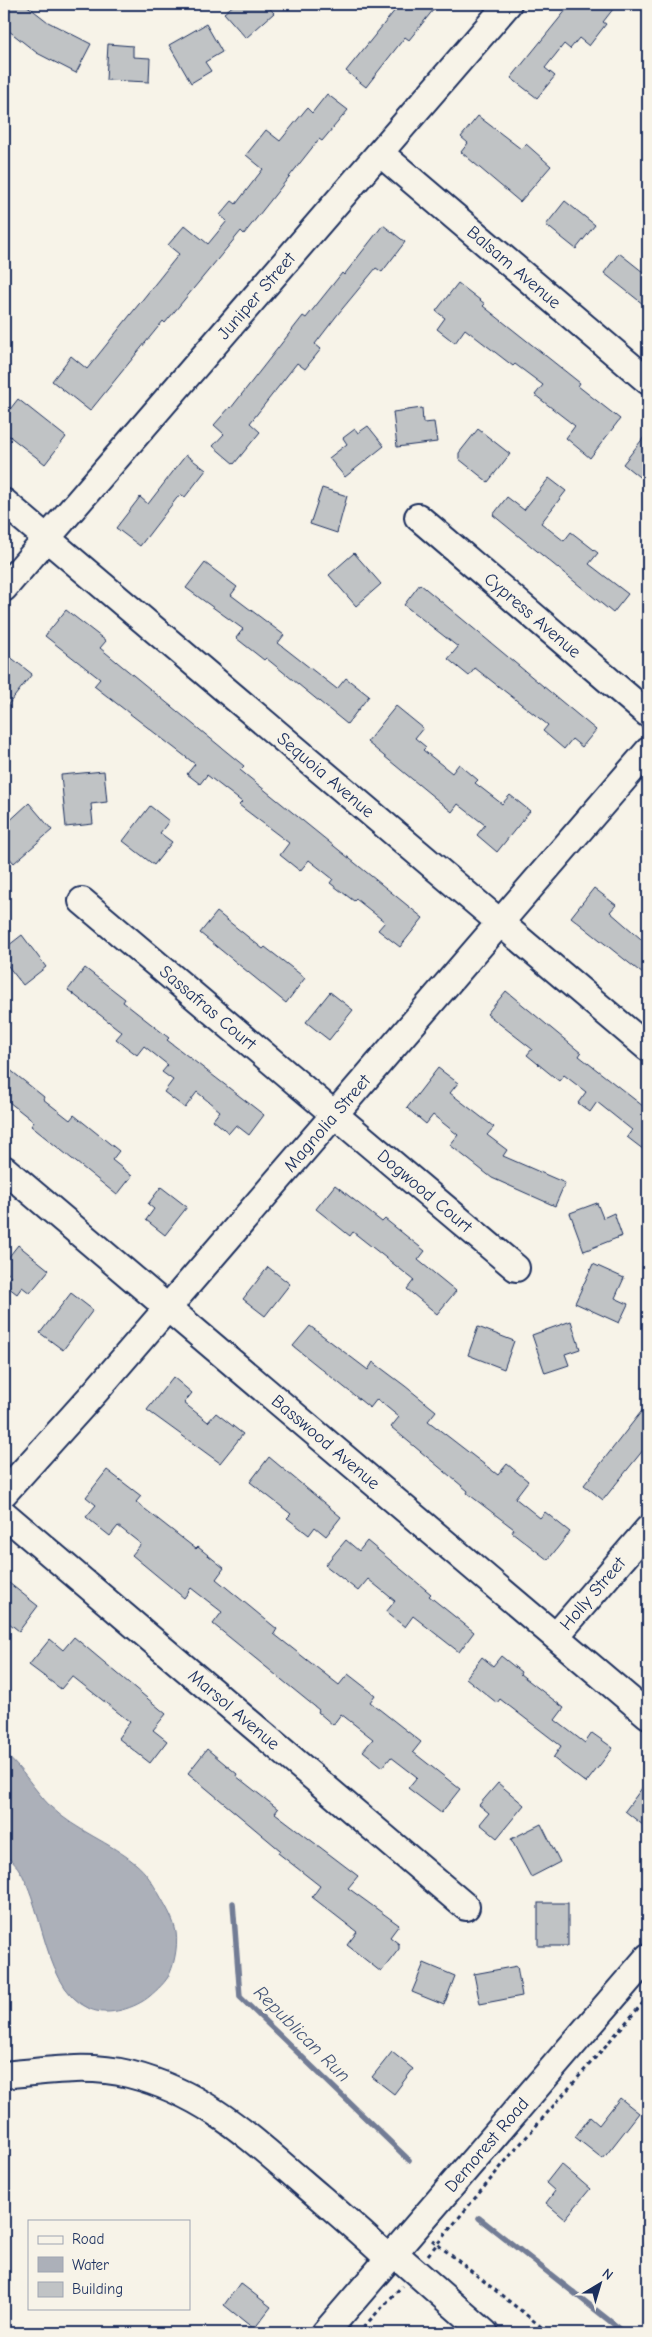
<svg xmlns="http://www.w3.org/2000/svg" width="652" height="2337" font-family="'Comic Neue',sans-serif">
<rect width="100%" height="100%" fill="#f7f3e8"/>
<filter id="ink" filterUnits="userSpaceOnUse"><feTurbulence type="fractalNoise" baseFrequency=".02" numOctaves="2"/><feDisplacementMap in="SourceGraphic" scale="10" xChannelSelector="R" yChannelSelector="G"/><feConvolveMatrix kernelMatrix="1 2 1 2 8 2 1 2 1" color-interpolation-filters="sRGB"/></filter>
<g filter="url(#ink)">
<path fill="#acb0b9" stroke="#727c95" d="M4,1753C23,1769 34,1790 51,1807C76,1831 110,1842 136,1864C146,1872 153,1884 159,1894C165,1905 172,1916 175,1928C179,1940 175,1962 170,1973C167,1981 157,1990 150,1996C136,2008 108,2017 90,2009C35,1985 46,1878 4,1855Z"/>
<g fill="none" stroke-linecap="round" stroke-linejoin="round">
<g stroke="#727c95" stroke-width="5.5">
<path d="M233,1903L240,1997L409,2160"/>
<path d="M479,2218L625,2333"/>
</g>
</g>
<g fill="#c0c3c5" stroke="#1b2f5e">
<path d="M4,4H25L48,22L91,44L76,73L37,53L4,27Z"/>
<path d="M235,4H266L274,13L246,38L224,13Z"/>
<path d="M400,4H438L409,40L405,37L366,87L346,71Z"/>
<path d="M571,4H617L603,22L606,24L589,46L579,38L570,49L564,44L545,68L555,76L537,98L511,78Z"/>
<path d="M206,24L222,52L205,62L211,71L191,83L169,45Z"/>
<path d="M108,44L133,46V57L150,58L149,82L106,80Z"/>
<path d="M327,94L348,110L322,141L319,139L244,234L241,231L165,323L163,321L90,411L52,381L71,356L87,369L179,254L168,245L185,225L208,244L227,221L220,215L232,201L236,204L263,169L246,155L266,130L280,141L307,108L312,113Z"/>
<path d="M478,116L521,149L526,144L551,166L520,202L461,152L468,143L461,137Z"/>
<path d="M565,201L595,225L576,249L546,225Z"/>
<path d="M383,225L405,242L382,272L376,268L338,314L315,344L321,349L305,369L297,363L250,423L260,432L234,464L213,446L224,434L214,425L230,407L231,408L303,316L306,318L342,273L344,275Z"/>
<path d="M619,253L648,276V308L604,273Z"/>
<path d="M458,283L485,304L483,306L580,383L578,386L620,419L590,458L566,438L575,426L535,395L543,385L515,364L513,366L465,329L455,343L437,329L445,318L436,311Z"/>
<path d="M18,399L66,437L45,464L4,432V417Z"/>
<path d="M422,408L423,423L434,422L437,442L397,447L393,412Z"/>
<path d="M368,426L384,446L345,477L329,458L347,444L343,438L355,429L358,433Z"/>
<path d="M478,429L510,454L488,482L459,459V453Z"/>
<path d="M648,432V484L623,464Z"/>
<path d="M186,455L206,470L185,497L180,494L140,546L116,528L140,497L148,504Z"/>
<path d="M549,478L566,491L541,523L564,541L571,532L598,553L589,564L628,594L613,613L493,515L507,497L524,510Z"/>
<path d="M322,488L347,496L337,533L310,524Z"/>
<path d="M354,553L381,584L356,606L329,575Z"/>
<path d="M205,563L237,587L231,595L284,635L278,643L337,689L346,678L369,696L347,724L266,658L264,660L236,638L243,629L186,588Z"/>
<path d="M420,584L596,730L582,747L572,739L564,749L543,731L548,725L475,668L469,676L448,659L458,647L404,605Z"/>
<path d="M66,610L106,641L100,648L244,766L240,770L423,918L400,947L378,930L385,922L356,899L354,901L330,883L333,879L309,860L300,871L280,855L289,843L239,805L242,802L207,775L200,784L187,774L195,764L94,686L100,679L45,636Z"/>
<path d="M4,652L32,674L4,710Z"/>
<path d="M396,706L423,728L415,738L426,747L423,750L452,773L459,764L478,780L475,783L502,804L510,795L530,811L497,852L477,835L485,825L458,804L452,812L367,742Z"/>
<path d="M104,771L107,802L91,804L93,824L66,827L61,775Z"/>
<path d="M29,803L52,830L14,863L4,852V826Z"/>
<path d="M150,806L169,821L160,833L172,842L154,865L123,841Z"/>
<path d="M594,888L616,905L610,912L648,945V978L571,917Z"/>
<path d="M217,912L263,949L265,947L305,978L286,1003L200,933Z"/>
<path d="M22,935L46,967L23,985L4,961V949Z"/>
<path d="M85,968L125,999L123,1002L169,1038L167,1040L264,1115L249,1135L236,1125L229,1133L213,1120L220,1111L197,1092L185,1108L164,1092L173,1080L162,1072L168,1065L144,1046L137,1055L116,1039L122,1032L68,990Z"/>
<path d="M506,991L581,1053L579,1056L648,1110V1153L627,1137L632,1130L597,1102L590,1112L578,1103L586,1092L564,1075L559,1081L527,1055L532,1049L487,1014Z"/>
<path d="M330,992L353,1010L329,1040L306,1022Z"/>
<path d="M4,1065L44,1097L43,1099L70,1120L74,1115L119,1151L112,1160L132,1176L117,1195L31,1126L34,1122L4,1098Z"/>
<path d="M438,1068L458,1083L450,1093L494,1127L487,1135L507,1150L503,1156L565,1183L555,1206L492,1178L450,1145L458,1135L433,1115L426,1124L407,1108Z"/>
<path d="M335,1185L382,1222L385,1219L425,1251L418,1260L456,1291L437,1314L407,1289L414,1280L353,1232L350,1236L316,1209Z"/>
<path d="M161,1187L187,1207L165,1235L146,1220L154,1209L148,1204Z"/>
<path d="M597,1203L603,1218L614,1213L622,1236L584,1251L570,1213Z"/>
<path d="M18,1245L49,1270L30,1293L22,1287L17,1294L4,1284L11,1276L4,1270V1263Z"/>
<path d="M593,1264L624,1278L615,1298L628,1304L619,1323L575,1303Z"/>
<path d="M268,1267L290,1284L265,1316L243,1299Z"/>
<path d="M71,1293L93,1310L63,1350L40,1333Z"/>
<path d="M571,1321L580,1349L565,1354L569,1365L545,1373L532,1335Z"/>
<path d="M310,1326L368,1370L373,1362L405,1386L436,1411L428,1421L498,1475L507,1464L528,1481L515,1498L540,1518L545,1512L570,1532L548,1560L512,1532L514,1529L467,1493L468,1491L391,1427L399,1417L377,1399L370,1408L293,1346Z"/>
<path d="M478,1327L514,1341L504,1369L468,1355Z"/>
<path d="M173,1377L192,1393L184,1403L208,1422L216,1413L243,1434L220,1463L147,1410Z"/>
<path d="M648,1403V1444L603,1500L584,1485Z"/>
<path d="M269,1457L341,1517L326,1536L315,1527L309,1535L287,1518L291,1514L250,1482Z"/>
<path d="M107,1470L141,1496L136,1502L196,1549L198,1547L224,1568L216,1579L277,1629L274,1634L339,1685L348,1674L375,1695L370,1702L421,1742L413,1752L460,1789L441,1813L408,1788L417,1777L391,1757L383,1767L363,1751L373,1739L341,1714L333,1725L318,1712L319,1710L213,1624L222,1612L191,1588L184,1598L132,1555L141,1544L118,1526L110,1536L86,1517L96,1505L86,1497Z"/>
<path d="M346,1540L359,1551L367,1541L431,1594L429,1596L474,1632L459,1652L413,1616L405,1627L386,1612L395,1601L368,1579L358,1591L325,1565Z"/>
<path d="M4,1579L38,1606L19,1631L4,1619Z"/>
<path d="M74,1637L166,1714L153,1730L167,1741L150,1763L118,1738L130,1722L72,1676L61,1689L29,1665L50,1639L63,1650Z"/>
<path d="M501,1656L521,1672L520,1674L564,1708L555,1720L585,1743L592,1733L613,1748L586,1783L553,1758L561,1746L500,1699L497,1703L466,1678L482,1657L493,1666Z"/>
<path d="M207,1749L237,1774L236,1776L278,1809L275,1813L358,1876L348,1888L399,1925L390,1937L399,1944V1949L381,1972L347,1945L357,1932L312,1897L320,1886L278,1853L280,1850L188,1773Z"/>
<path d="M648,1780V1829L625,1811Z"/>
<path d="M498,1783L524,1805L497,1838L480,1824L489,1813L479,1805Z"/>
<path d="M541,1824L560,1862L531,1877L511,1839Z"/>
<rect x="538" y="1903" width="30" height="43"/>
<path d="M424,1963L455,1976L444,2005L412,1992Z"/>
<path d="M517,1966L522,1996L480,2004L474,1974Z"/>
<path d="M392,2052L413,2069L394,2094L372,2077Z"/>
<path d="M620,2098L639,2113L603,2159L575,2137L590,2117L599,2125Z"/>
<path d="M561,2164L590,2189L565,2219L546,2203L555,2191L546,2183Z"/>
<path d="M240,2283L271,2307L254,2329L224,2305Z"/>
</g>
<g fill="none" stroke-linecap="round" stroke-linejoin="round">
<g stroke="#1b2f5e" stroke-width="30">
<g id="minor">
<path id="s1" d="M380,153L648,381"/>
<path id="s2" d="M4,502L648,1048"/>
<path id="s3" d="M418,517L648,714"/>
<path id="s4" d="M4,588L508,4"/>
<path id="s5" d="M82,901L516,1268"/>
<path id="s6" d="M4,1169L648,1715"/>
<path id="s7" d="M4,1493L95,1392L648,751"/>
<path id="s8" d="M4,1514L466,1907"/>
<path id="s9" d="M556,1636L648,1529"/>
<path d="M4,2075C45,2071 88,2064 129,2074C203,2093 245,2133 301,2181C331,2207 361,2232 389,2259"/>
<path d="M394,2253L485,2333"/>
<path id="s10" d="M325,2333L648,1957"/>
</g>
</g>
<g stroke="#1b2f5e" stroke-width="3" stroke-dasharray="4 4" stroke-linecap="butt">
<path d="M432,2240L549,2333"/>
<path d="M428,2255L509,2157L648,1997"/>
<path d="M358,2333L402,2286"/>
</g>
<use href="#minor" stroke="#f7f3e8" stroke-width="26"/>
</g>
</g>
<g text-anchor="middle" dominant-baseline="central" stroke-width="5" stroke-linejoin="round" paint-order="stroke">
<g font-size="18" fill="#1b2f5e" stroke="#f7f3e8">
<text stroke="none"><textPath href="#s1" startOffset="176">Balsam Avenue</textPath></text>
<text stroke="none"><textPath href="#s4" startOffset="386">Juniper Street</textPath></text>
<text stroke="none"><textPath href="#s3" startOffset="151">Cypress Avenue</textPath></text>
<text stroke="none"><textPath href="#s2" startOffset="422">Sequoia Avenue</textPath></text>
<text stroke="none"><textPath href="#s5" startOffset="165">Sassafras Court</textPath></text>
<text stroke="none"><textPath href="#s7" startOffset="491">Magnolia Street</textPath></text>
<text stroke="none"><textPath href="#s5" startOffset="449">Dogwood Court</textPath></text>
<text stroke="none"><textPath href="#s6" startOffset="422">Basswood Avenue</textPath></text>
<text stroke="none"><textPath href="#s9" startOffset="56">Holly Street</textPath></text>
<text stroke="none"><textPath href="#s8" startOffset="302">Marsol Avenue</textPath></text>
<text stroke="none"><textPath href="#s10" startOffset="248">Demorest Road</textPath></text>
</g>
<g font-size="19" font-style="italic" fill="#465679" stroke="#f7f3e8">
<text transform="translate(302 2034) rotate(45)">Republican Run</text>
</g>
</g>
<rect width="652" height="2337" fill="none" stroke="#f7f3e8" stroke-width="20"/>
<rect x="10" y="10" width="632" height="2317" fill="none" stroke="#1b2f5e" stroke-width="2" filter="url(#ink)"/>
<rect x="28" y="2220" width="162" height="90" fill="#f7f3e8" stroke="#9fa5b1"/>
<rect x="38" y="2236" width="25" height="8" fill="#f7f3e8" stroke="#9fa5b1"/>
<text x="72" y="2244" font-size="15" fill="#1b2f5e">Road</text>
<rect x="38" y="2257" width="25" height="15" fill="#acb0b9" stroke="#9fa5b1"/>
<text x="72" y="2270" font-size="15" fill="#1b2f5e">Water</text>
<rect x="38" y="2282" width="25" height="15" fill="#c0c3c5" stroke="#9fa5b1"/>
<text x="72" y="2294" font-size="15" fill="#1b2f5e">Building</text>
<g transform="translate(600 2284) rotate(38)" stroke="#f7f3e8" stroke-width="4" paint-order="stroke">
<path d="M0-4L9 19L0 12L-9 19Z" fill="#1b2f5e"/>
<text y="-8" font-size="14" font-weight="bold" text-anchor="middle" fill="#1b2f5e">N</text>
</g>
</svg>
